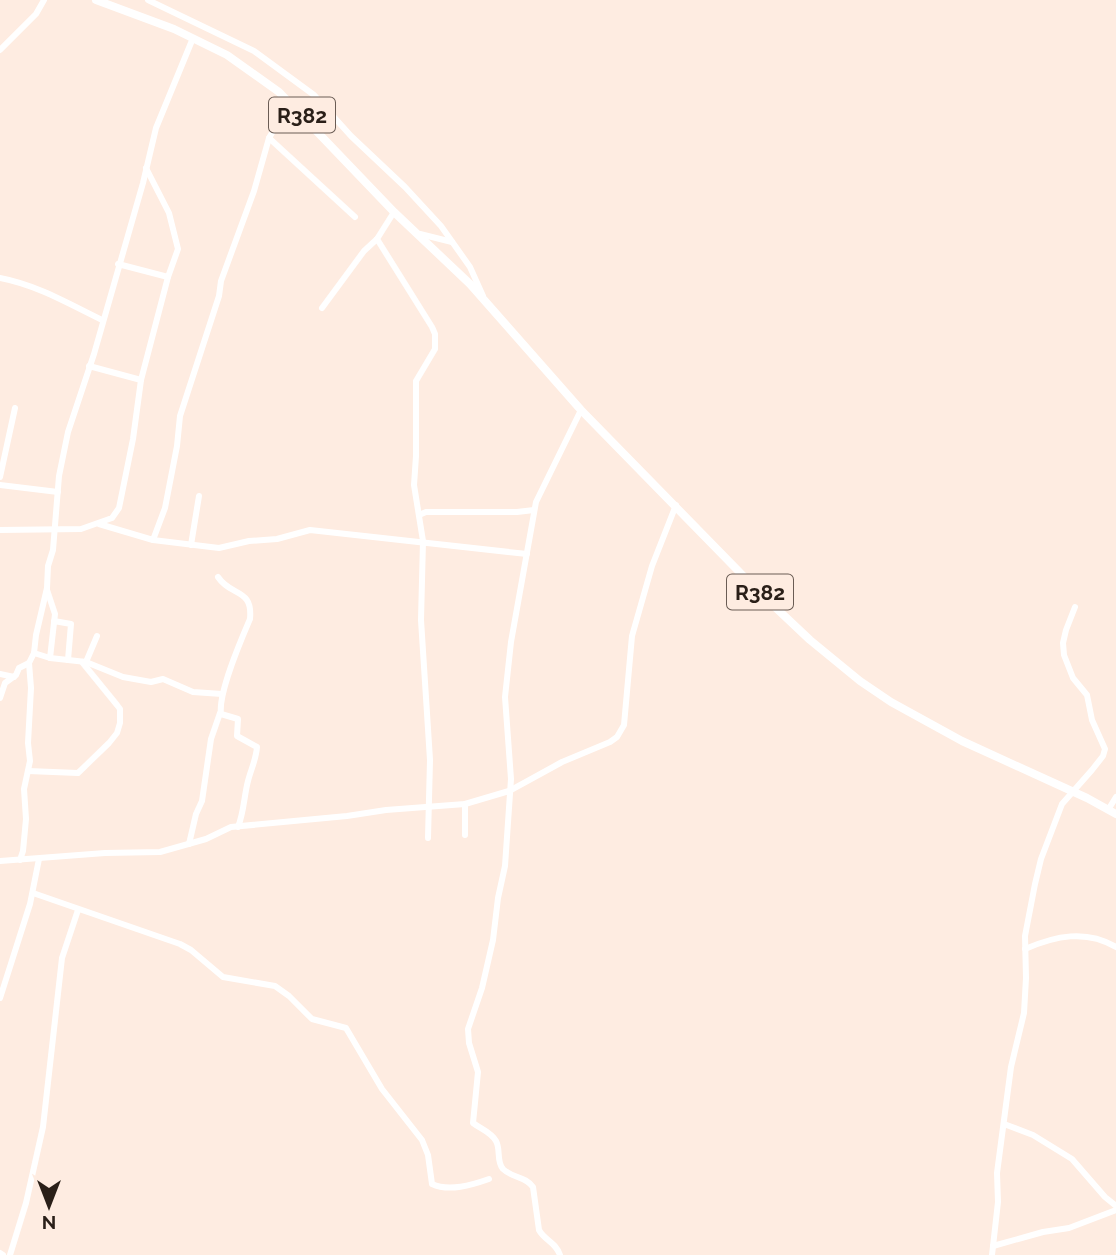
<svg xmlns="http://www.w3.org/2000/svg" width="1116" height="1255" font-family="Raleway,sans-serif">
<rect width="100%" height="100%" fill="#feece1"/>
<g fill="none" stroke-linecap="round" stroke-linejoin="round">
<g stroke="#fff" stroke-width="6">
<path d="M148,0L254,51L314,95L351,136L405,187L441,226L470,267L483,296"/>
<path d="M0,50L36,14L44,0"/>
<path d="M269,138L355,217"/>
<path d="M420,234L452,242"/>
<path d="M377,239L432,327L435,334V349L416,381V456L414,485L423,541L421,620L430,760L428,838"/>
<path d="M118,264L168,277"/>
<path d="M0,278C37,285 69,304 102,320"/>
<path d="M322,308L364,251L377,239L394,212"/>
<path d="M89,366L141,380"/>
<path d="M0,477L15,408"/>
<path d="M0,485L58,492"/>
<path d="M419,515L426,512H517L534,510"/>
<path d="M99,524L153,540L219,548L249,541L277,539L310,530L527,554"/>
<path d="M0,530L81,529L112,518L119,508L133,439L141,380L168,277L178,249L169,213L146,168"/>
<path d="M153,540L165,508L177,446L180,416L219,296L221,281L254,191L269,138L290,102"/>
<path d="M191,545L199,496"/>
<path d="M218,577C231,597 253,588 250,619C241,640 218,693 221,714L238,719L237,736L257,747C256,760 251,769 248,781C244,796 244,812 238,827"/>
<path d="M47,590L55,614L50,658"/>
<path d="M54,621L71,624L68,660"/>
<path d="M34,653L50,658L86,662L123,677L151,682L163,679L193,692L222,694"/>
<path d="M86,662L97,636"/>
<path d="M0,674L14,677"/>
<path d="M0,698L5,683L16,675L19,668L29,663L34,653L36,635L47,588L48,566L53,550L59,476L68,432L94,354L143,183L156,128L193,38"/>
<path d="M28,771L78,773L109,743L117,733L120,723V709L117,705L82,662"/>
<path d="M1108,810L1116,797"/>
<path d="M465,835V804"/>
<path d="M189,844L196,814L202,801L211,739L220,713"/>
<path d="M20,860L23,851L26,819L24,789L30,761L28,743L31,688L29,663"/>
<path d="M0,861L105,853L160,852L206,839L231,827L347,816L386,810L465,804L509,791L562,762L610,742L617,737L624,725L632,636L652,566L676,505"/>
<path d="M33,893L180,944L191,950L223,977L275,986L289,996L312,1019L346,1028L382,1089L422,1140L428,1155L432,1184C449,1192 472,1185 489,1179"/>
<path d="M1025,949C1055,936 1086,929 1116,947"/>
<path d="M0,998L30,904L39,859"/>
<path d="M1004,1124L1033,1135L1072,1159L1105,1197L1116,1206"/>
<path d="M993,1246L1043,1232L1069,1228L1116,1210"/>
<path d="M0,1253L3,1255"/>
<path d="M10,1255L26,1203L43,1127L62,958L78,910"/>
<path d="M560,1255C555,1241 545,1241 539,1230L533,1187C525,1176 512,1178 503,1169C496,1161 501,1150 496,1141C491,1132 481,1129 473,1123L478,1072L469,1043L468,1029L482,988L493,940L498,898L505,866L511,779L505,697L511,642L536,502L581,410"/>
<path d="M992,1255L998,1202L997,1173L1011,1067L1024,1013L1026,978L1025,936L1035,884L1041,859L1062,804L1092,770L1103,756L1105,749L1092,720L1087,695L1073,678L1064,655L1063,643L1066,630L1075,607"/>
</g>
<path stroke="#fff" stroke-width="8" d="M96,0L174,29L227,55L279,92L394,212L470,284L581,410L756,589L810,640L860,681L891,702L962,741L1087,798L1116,814"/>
</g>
<g text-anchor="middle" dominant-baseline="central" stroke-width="7" stroke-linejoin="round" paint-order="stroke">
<g fill="#feece1" stroke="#6a5c54" stroke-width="2">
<rect x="269" y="97.5" width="66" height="35" rx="5"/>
<rect x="727" y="574.5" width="66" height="35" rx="5"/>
</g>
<g font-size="21" font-weight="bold" fill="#2a1f18">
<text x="302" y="115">R382</text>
<text x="760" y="592">R382</text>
</g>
</g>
<g transform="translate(49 1206) rotate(180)" stroke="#feece1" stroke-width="5" paint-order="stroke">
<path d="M0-5L12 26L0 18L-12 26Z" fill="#2a1f18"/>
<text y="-10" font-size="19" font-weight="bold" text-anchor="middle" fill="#2a1f18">N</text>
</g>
</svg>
